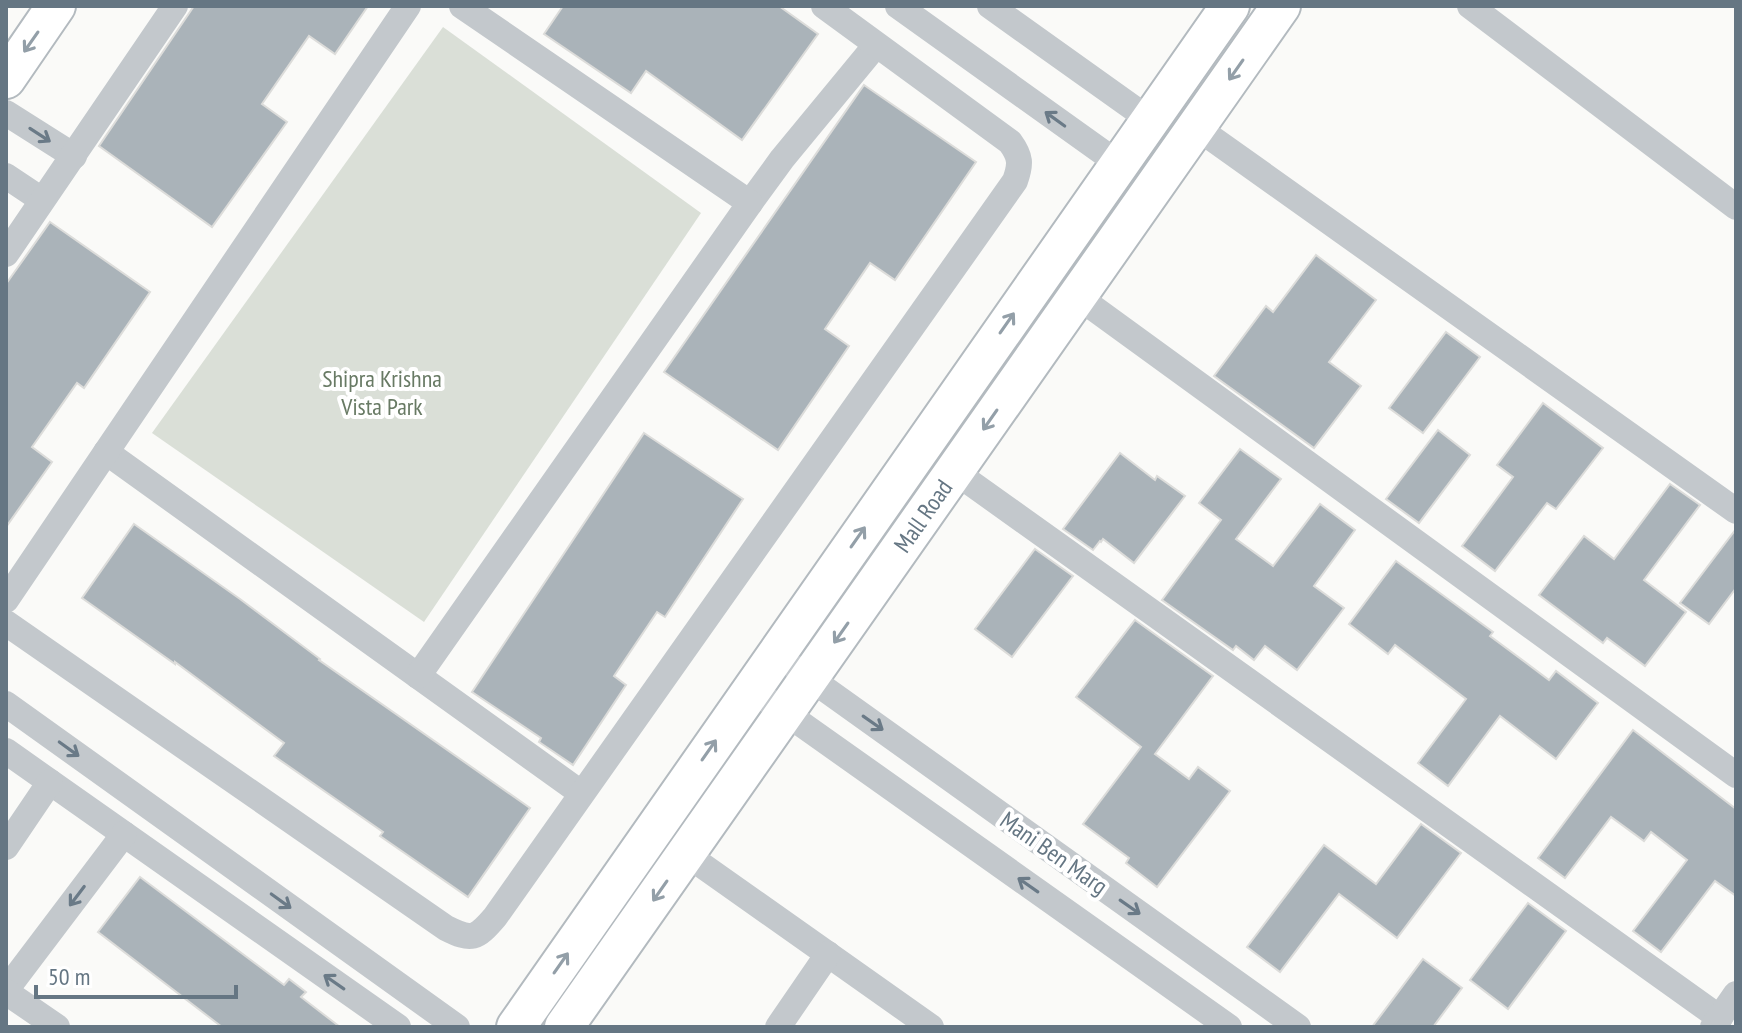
<svg xmlns="http://www.w3.org/2000/svg" width="1742" height="1033" font-family="'PT Sans Narrow',sans-serif">
<rect width="100%" height="100%" fill="#fafaf8"/>
<path fill="#dadfd7" d="M443,27L701,213L424,622L152,433Z"/>
<g fill="#aab3b9" stroke="#dcdcda" stroke-width="2">
<path d="M194,6H368L335,54L309,36L262,104L287,122L212,227L99,146Z"/>
<path d="M563,6H779L818,34L742,140L646,71L631,93L544,34Z"/>
<path d="M864,85L976,162L895,280L870,263L825,329L849,346L778,450L664,372Z"/>
<path d="M50,222L150,292L84,388L77,383L32,447L52,462L6,527V284Z"/>
<path d="M1316,255L1376,300L1329,362L1361,386L1314,448L1214,376L1266,306L1273,312Z"/>
<path d="M1446,332L1480,357L1423,433L1389,408Z"/>
<path d="M1543,403L1603,448L1556,509L1547,503L1495,571L1462,546L1513,477L1497,465Z"/>
<path d="M1438,430L1470,455L1419,523L1386,499Z"/>
<path d="M644,433L743,499L665,617L657,612L614,676L626,685L573,765L539,742L541,738L472,692Z"/>
<path d="M1240,449L1281,479L1236,539L1273,566L1320,504L1355,530L1314,586L1344,608L1297,670L1265,646L1254,660L1236,646L1233,650L1162,600L1221,520L1199,503Z"/>
<path d="M1120,453L1155,480L1157,476L1185,496L1134,563L1103,539L1101,542L1100,541L1093,550L1063,529Z"/>
<path d="M1670,484L1700,505L1644,580L1686,612L1645,666L1607,638L1603,643L1539,595L1584,536L1614,559Z"/>
<path d="M134,524L240,599L320,659L319,660L530,808L468,897L380,836L383,832L274,756L284,743L175,662V664L82,598Z"/>
<path d="M1736,529V588L1709,624L1680,603Z"/>
<path d="M1035,549L1073,576L1012,657L975,629Z"/>
<path d="M1396,561L1493,632L1490,636L1549,680L1556,671L1598,703L1556,759L1500,716L1448,786L1418,763L1466,699L1395,645L1388,654L1349,624Z"/>
<path d="M1135,620L1213,676L1155,754L1189,779L1198,767L1230,791L1157,887L1126,863L1129,858L1083,824L1141,747L1076,697Z"/>
<path d="M1633,730L1736,809V896L1715,881L1661,952L1633,931L1687,860L1651,832L1644,841L1611,817L1565,878L1538,858Z"/>
<path d="M1421,824L1461,853L1397,938L1339,894L1280,972L1247,947L1324,845L1376,884Z"/>
<path d="M140,877L284,985L289,979L306,992L301,997L340,1027H222L98,932Z"/>
<path d="M1528,903L1566,931L1508,1009L1470,980Z"/>
<path d="M1423,959L1462,988L1433,1027H1372Z"/>
</g>
<g fill="none" stroke-linecap="round" stroke-linejoin="round">
<g stroke="#b3babf" stroke-width="42">
<g id="secondary">
<path d="M6,79L56,6"/>
<path d="M516,1027L1230,6"/>
<path d="M564,1027L1281,6"/>
</g>
</g>
<g stroke="#c3c8cc" stroke-width="26">
<path d="M898,6L1119,164"/>
<path d="M990,6L1150,120"/>
<path d="M1470,6L1736,207"/>
<path d="M6,113L74,156"/>
<path d="M1196,127L1736,511"/>
<path d="M6,176L42,200"/>
<path d="M750,203L782,159L876,45"/>
<path d="M6,254L175,6"/>
<path d="M1077,296L1736,775"/>
<path d="M106,452L581,793"/>
<path d="M954,471L1720,1018"/>
<path d="M6,600L408,6"/>
<path d="M6,623L446,928C472,941 476,939 495,917L1015,181C1021,164 1021,157 1010,142L824,6"/>
<path d="M797,669L1298,1027"/>
<path d="M418,676L750,203L462,6"/>
<path d="M752,689L1229,1027"/>
<path d="M6,704L457,1027"/>
<path d="M6,751L398,1027"/>
<path d="M6,847L50,782"/>
<path d="M686,854L931,1027"/>
<path d="M6,990L124,834"/>
<path d="M6,992L57,1027"/>
<path d="M778,1027L828,954"/>
<path d="M1713,1027L1736,994"/>
</g>
<use href="#secondary" stroke="#fff" stroke-width="38"/>
</g>
<defs><path id="oneway-shaft" d="M-6 0H5M1.5-3L5.5 0L1.5 3" fill="none" stroke-width="1.6" stroke-linecap="round" stroke-linejoin="round" transform="scale(2)"/></defs>
<g stroke="#939fa8">
<use href="#oneway-shaft" transform="translate(31 42) rotate(125)"/>
<use href="#oneway-shaft" transform="translate(1236 70) rotate(125)"/>
<use href="#oneway-shaft" transform="translate(1007 323) rotate(-55)"/>
<use href="#oneway-shaft" transform="translate(990 420) rotate(125)"/>
<use href="#oneway-shaft" transform="translate(858 537) rotate(-55)"/>
<use href="#oneway-shaft" transform="translate(841 633) rotate(125)"/>
<use href="#oneway-shaft" transform="translate(709 750) rotate(-55)"/>
<use href="#oneway-shaft" transform="translate(660 891) rotate(125)"/>
<use href="#oneway-shaft" transform="translate(561 963) rotate(-55)"/>
</g>
<g stroke="#6a7a87">
<use href="#oneway-shaft" transform="translate(1055 119) rotate(-144)"/>
<use href="#oneway-shaft" transform="translate(40 135) rotate(33)"/>
<use href="#oneway-shaft" transform="translate(873 723) rotate(35)"/>
<use href="#oneway-shaft" transform="translate(69 749) rotate(36)"/>
<use href="#oneway-shaft" transform="translate(1028 885) rotate(-145)"/>
<use href="#oneway-shaft" transform="translate(77 896) rotate(127)"/>
<use href="#oneway-shaft" transform="translate(281 901) rotate(36)"/>
<use href="#oneway-shaft" transform="translate(1130 907) rotate(35)"/>
<use href="#oneway-shaft" transform="translate(334 982) rotate(-145)"/>
</g>
<g text-anchor="middle" dominant-baseline="central" stroke-width="8" stroke-linejoin="round" paint-order="stroke">
<g font-size="24" fill="#687a64" stroke="#fff">
<text x="382" y="378">Shipra Krishna<tspan x="382" dy="28">Vista Park</tspan></text>
</g>
<g font-size="24" fill="#657683" stroke="#fff">
<text transform="translate(923 516) rotate(-55)">Mall Road</text>
<text transform="translate(1054 853) rotate(35)">Mani Ben Marg</text>
</g>
</g>
<rect width="1742" height="1033" fill="none" stroke="#657683" stroke-width="16"/>
<path d="M36 985v12h200v-12" fill="none" stroke="#657683" stroke-width="4"/>
<text x="48" y="985" font-size="24" fill="#657683" stroke="#ffffff" stroke-width="6" paint-order="stroke">50 m</text>
</svg>
